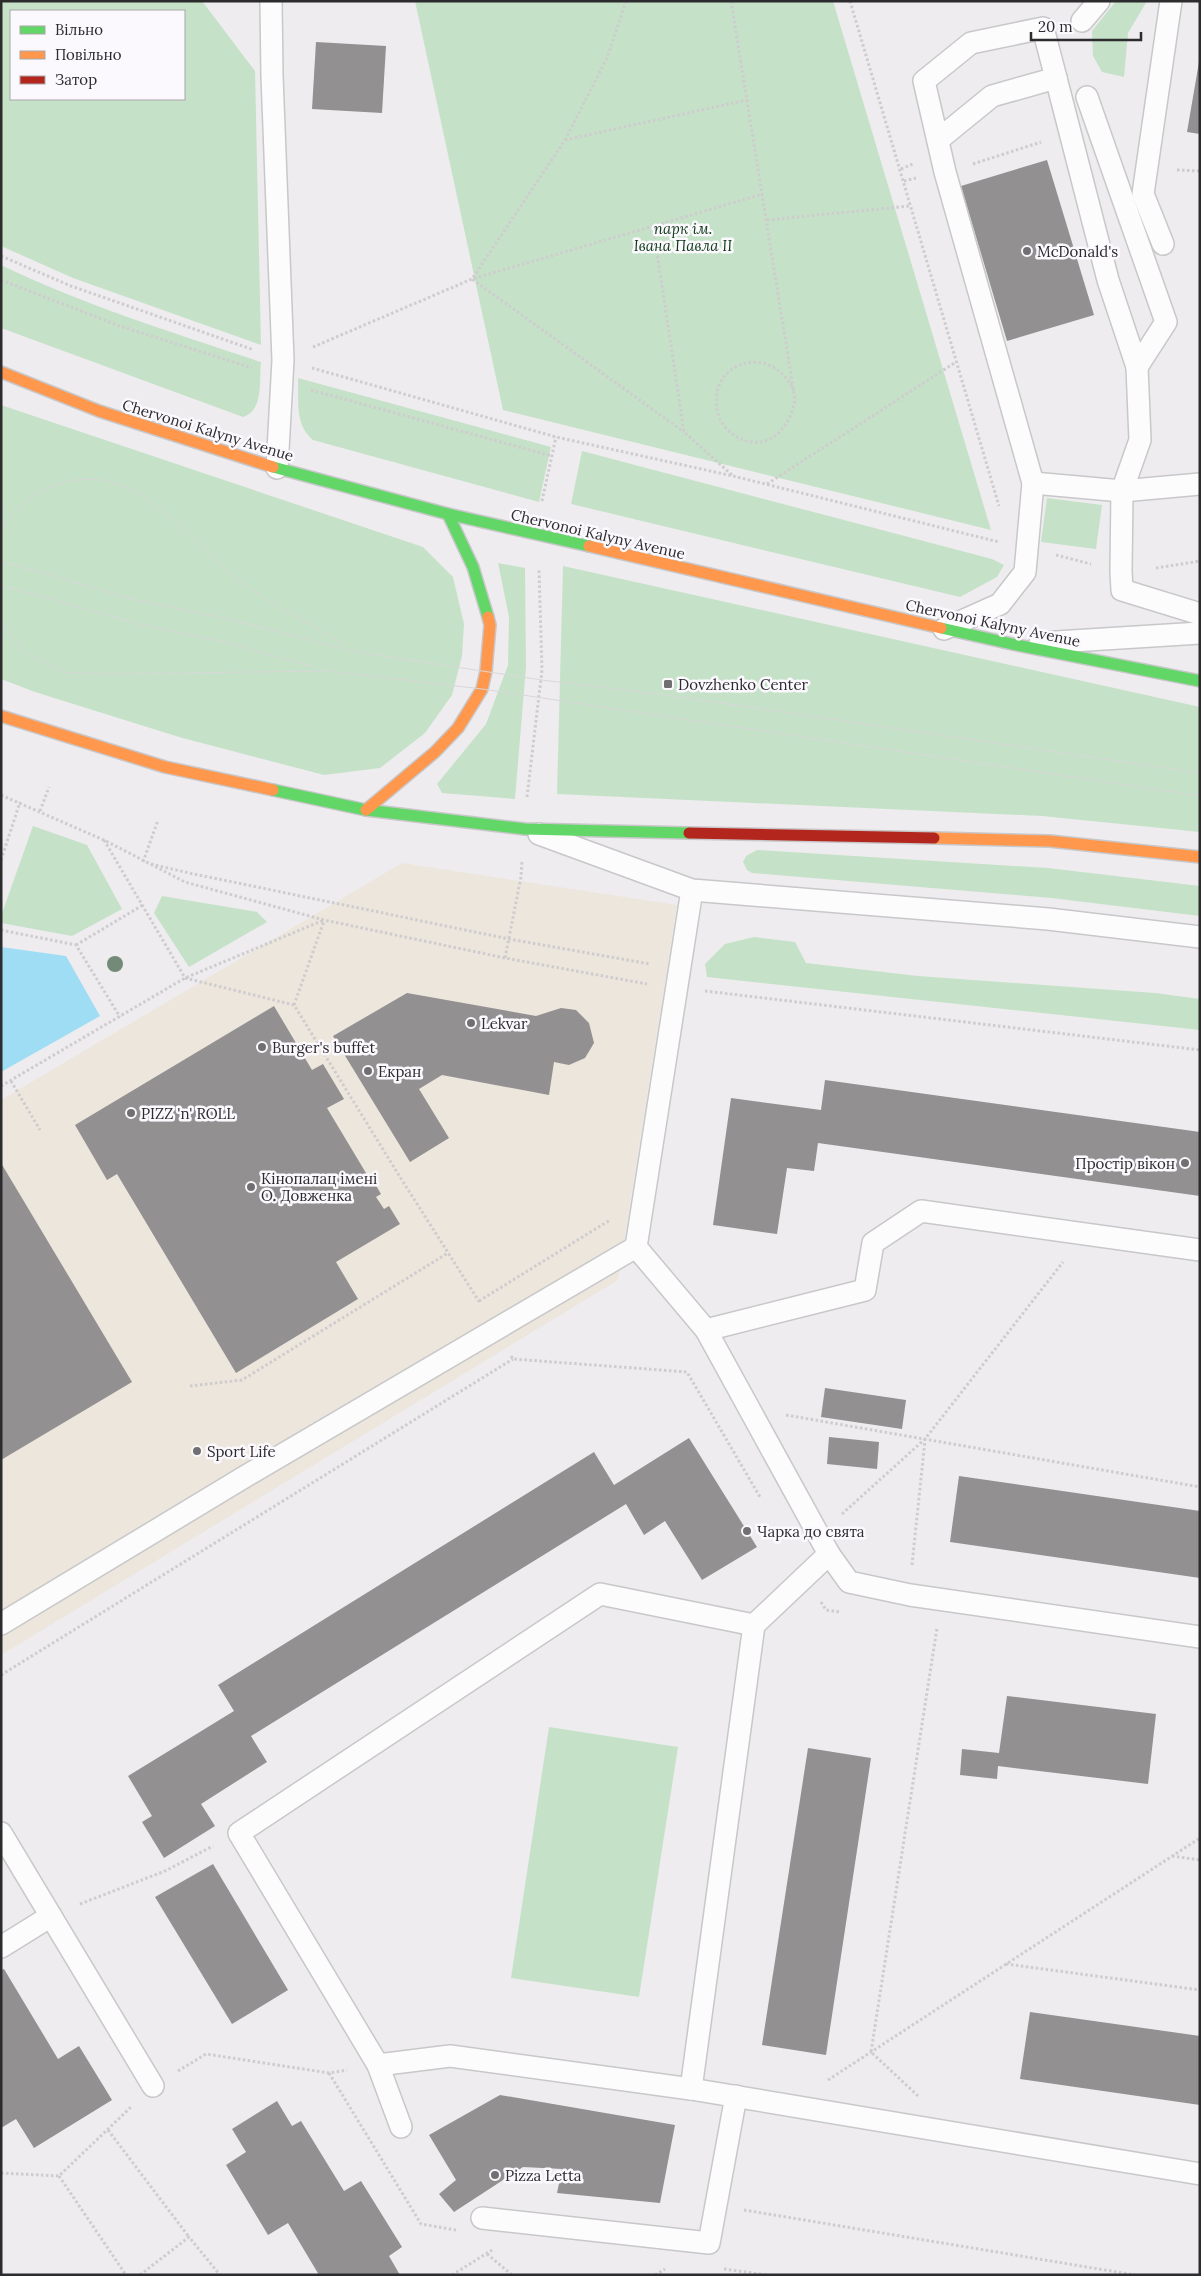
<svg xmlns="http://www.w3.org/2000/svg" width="1201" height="2276" font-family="Lora,serif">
<rect width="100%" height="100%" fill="#eeecef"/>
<path fill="#ece6dc" d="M402,863L677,905L618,1280L1,1655V1100Z"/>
<g fill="#c5e2c8" fill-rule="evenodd">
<path d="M1,1H202L255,71L261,345L73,278L1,246ZM11,11H184V99H11Z"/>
<path d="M415,1H833L991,530L503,410Z"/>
<path d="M1116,1H1147L1128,33L1124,77L1102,72L1093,56L1092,31Z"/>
<path d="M1,265C84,305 174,333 261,362C259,381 264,410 243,417L1,328Z"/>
<path d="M298,378L551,447L539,502L313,440C294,424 299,401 298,378Z"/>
<path d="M1,405L423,547L453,577L464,624L462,656L452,695L425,733L380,768L324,775L179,737L35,692L1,679Z"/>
<path d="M582,451L992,559L1004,565L997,577L960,597L571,504Z"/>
<path d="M1047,498L1102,505L1096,549L1041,542Z"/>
<path d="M498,563L525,568L526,667L515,799L442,793L437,784L486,724L508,665L509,617Z"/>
<path d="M563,566L1200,707V832L1042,816L557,794Z"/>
<path d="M33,826L87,845L122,909L72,936L1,923V916Z"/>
<path d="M757,850L1048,868L1200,886V916L1051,898L752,873L747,870L743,862L746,856Z"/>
<path d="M162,896L257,912L267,922L189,967L154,913Z"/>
<path d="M754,937L795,942L806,963L918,976L1155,993L1200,999V1030L707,977L705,964L725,944Z"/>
<path d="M549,1727L678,1747L639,1997L511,1978Z"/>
</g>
<path fill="#9eddf4" d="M1,947L66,956L100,1016L1,1072Z"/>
<g fill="#929091">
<path d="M316,42L386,46L382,113L312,109Z"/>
<path d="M1199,62H1200V134L1187,132Z"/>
<path d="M1047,160L1094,315L1007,341L961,186Z"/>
<path d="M407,993L536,1016L561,1008L576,1010L589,1023L594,1043L585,1058L569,1065L554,1062L549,1095L442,1075L419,1089L449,1138L410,1162L333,1036Z"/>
<path d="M274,1006L312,1070L323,1064L344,1099L327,1108L369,1178L371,1177L381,1194L376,1197L384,1209L389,1206L400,1224L336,1262L358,1299L236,1373L117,1174L107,1180L75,1125Z"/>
<path d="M825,1080L1200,1132V1196L818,1143L814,1171L787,1168L777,1234L713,1225L731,1098L821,1110Z"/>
<path d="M1,1163L132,1382L1,1460Z"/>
<path d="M825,1388L906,1400L902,1429L821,1417Z"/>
<path d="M829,1437L879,1442L877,1469L827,1464Z"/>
<path d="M689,1438L757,1547L702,1580L665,1521L644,1535L626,1504L251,1736L267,1762L201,1804L215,1826L164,1858L142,1822L152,1816L128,1776L234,1711L218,1685L594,1452L614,1485Z"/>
<path d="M959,1476L1200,1511V1578L950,1542Z"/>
<path d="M1007,1696L1156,1714L1148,1784L998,1766L997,1779L960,1775L962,1749L999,1753Z"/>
<path d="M808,1748L871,1758L826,2055L762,2045Z"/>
<path d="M213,1864L288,1990L232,2024L155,1897Z"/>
<path d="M4,1969L58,2059L79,2046L112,2100L34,2148L16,2119L1,2128V1970Z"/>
<path d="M1030,2012L1200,2036V2105L1020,2079Z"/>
<path d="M500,2095L675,2125L660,2203L557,2193L562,2169L523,2167L454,2212L439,2194L456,2180L429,2135Z"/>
<path d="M277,2101L292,2126L301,2121L344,2191L361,2181L402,2247L389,2256L400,2275H319L288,2223L268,2235L226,2165L246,2152L232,2129Z"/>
</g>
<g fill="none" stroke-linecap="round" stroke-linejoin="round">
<g stroke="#c8c7c9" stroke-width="24">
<g id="lane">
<path d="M271,1L272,76L283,360L277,468"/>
<path d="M1082,21L1099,1"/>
<path d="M1087,97L1166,322L1137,367"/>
<path d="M938,140L992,96L1056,78L1108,280L1137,367L1140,440L1122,491L1121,571L1122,590L1200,614"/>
<path d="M1163,244L1143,194L1171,1"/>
<path d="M1033,483L1122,491L1200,484"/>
<path d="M944,629L1000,604L1025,572L1033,483L945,172L924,81L971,43L1043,28L1056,78"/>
<path d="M1040,643L1200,633"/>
<path d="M539,834L692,890L1048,919L1200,937"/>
<path d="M692,890L636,1247L706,1330L829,1554L849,1582L910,1595L1200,1637"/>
<path d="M706,1330L865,1290L873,1243L921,1211L1200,1250"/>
<path d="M1,1624L246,1476L636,1247"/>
<path d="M754,1625L600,1594L239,1833L378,2065L450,2056L691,2089L1200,2174"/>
<path d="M1,1833L153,2086"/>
<path d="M1,1947L51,1916"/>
<path d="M378,2065L401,2127"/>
<path d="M691,2089L754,1625L829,1554"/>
<path d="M482,2218L709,2243L736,2096"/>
</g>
</g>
<g stroke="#c8c7c9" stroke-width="14">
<g id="fast">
<path d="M273,467L448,514L589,546"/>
<path d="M448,514L473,567L488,617"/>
<path d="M941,628L1012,644L1200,681"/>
<path d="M273,790L366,810L525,829L689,833"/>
</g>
</g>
<g stroke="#c8c7c9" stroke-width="14">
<g id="slow">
<path d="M1,372L99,411L273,467"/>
<path d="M589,546L941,628"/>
<path d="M1,716L165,767L273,790"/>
<path d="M366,810L435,752L458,728L482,689L486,671L490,625L488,617"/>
<path d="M934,838L1049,841L1200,857"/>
</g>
</g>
<g stroke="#c8c7c9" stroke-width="14">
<path id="jam" d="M689,833L934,838"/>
</g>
<g stroke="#ceccce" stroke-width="3" stroke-dasharray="2.5 2.5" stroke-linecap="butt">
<path d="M626,1L607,58L565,140L472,279L684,432"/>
<path d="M731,1L795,400C791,425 772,450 743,440C733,436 723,427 719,417C702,367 766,337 794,390"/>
<path d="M850,1L999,506"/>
<path d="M565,140L747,100"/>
<path d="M973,164L1041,142"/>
<path d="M901,169L913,164"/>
<path d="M1177,170L1200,171"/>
<path d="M904,181L916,178"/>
<path d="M767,220L909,206"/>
<path d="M653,226L684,432L732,475"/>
<path d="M1,256L71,286L254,350"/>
<path d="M1,280L117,325L252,368"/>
<path d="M313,347L472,279L763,194"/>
<path d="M312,368L556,437L733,476L999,542"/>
<path d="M311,390L552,456"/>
<path d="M767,484L956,362"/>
<path d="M542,501L556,437"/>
<path d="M1056,555L1091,564"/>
<path d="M1156,568L1200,561"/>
<path d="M1,795L104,840L185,882L324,920L505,958L647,984"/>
<path d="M527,797L542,670L539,569"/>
<path d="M40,811L49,787"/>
<path d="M104,840L185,978L294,1005L400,1177L480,1303"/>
<path d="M1,860L20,802"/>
<path d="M143,862L158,820"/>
<path d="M151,864L189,873L509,939L650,964"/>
<path d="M1,930L76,945L120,1017"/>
<path d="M76,945L143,905"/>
<path d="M505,958L521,877L522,861"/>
<path d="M705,991L1200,1050"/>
<path d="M294,1005L324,921"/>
<path d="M11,1081L40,1130"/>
<path d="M1,1086L185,978L324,920"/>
<path d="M479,1301L610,1220"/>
<path d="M511,1356L513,1359L687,1372L760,1497"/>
<path d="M190,1386L242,1380L448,1253"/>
<path d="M786,1415L1200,1487"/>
<path d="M842,1514L925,1439L1063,1262"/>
<path d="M912,1565L925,1440"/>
<path d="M821,1602L826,1610L840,1612"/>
<path d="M1,1675L513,1359"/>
<path d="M1172,1856L1200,1860"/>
<path d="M80,1904L165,1871L213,1846"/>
<path d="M1006,1964L1200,1990"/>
<path d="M178,2071L206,2054L329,2073L347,2070"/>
<path d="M329,2073L421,2224L456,2230"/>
<path d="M828,2080L1200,1838"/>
<path d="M918,2096L871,2052L937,1628"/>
<path d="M108,2130L189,2237"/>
<path d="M1,2173L59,2176L131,2107"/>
<path d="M59,2176L126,2275"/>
<path d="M744,2210L1135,2275"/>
<path d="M487,2254L512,2275"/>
<path d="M724,2269L767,2275"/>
<path d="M140,2275L189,2237L220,2275"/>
<path d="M452,2275L492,2250"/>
<path d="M655,2275L665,2269"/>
</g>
<use href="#lane" stroke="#fcfcfd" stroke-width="21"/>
<use href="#fast" stroke="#63d668" stroke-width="11"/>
<use href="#slow" stroke="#ff974d" stroke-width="11"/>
<use href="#jam" stroke="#b3261e" stroke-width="11"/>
<g stroke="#d8d8d8" stroke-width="1">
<path d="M1,530C13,509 32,493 55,485C140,456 184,542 244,584C276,607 312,625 345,645"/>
<path d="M1,561L136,600L227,619L356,652L542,680L666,695L1200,773"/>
<path d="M1,585L135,623L219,641L315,667"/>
<path d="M1,624L28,655L63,672L101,674L328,671L482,689L1200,796"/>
</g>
</g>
<circle fill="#738a78" cx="115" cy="964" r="8"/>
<g fill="#706f71" stroke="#fcf9fe" stroke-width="2">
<circle cx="1027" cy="251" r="5"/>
<rect x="663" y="679" width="10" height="10" rx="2.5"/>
<circle cx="471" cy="1023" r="5"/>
<circle cx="262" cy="1047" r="5"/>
<circle cx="368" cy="1071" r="5"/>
<circle cx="131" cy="1113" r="5"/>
<circle cx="1185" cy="1163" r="5"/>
<circle cx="251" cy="1187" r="5"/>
<circle cx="197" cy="1451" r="5"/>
<circle cx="747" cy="1531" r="5"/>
<circle cx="495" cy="2175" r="5"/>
</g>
<g text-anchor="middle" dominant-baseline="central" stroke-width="5" stroke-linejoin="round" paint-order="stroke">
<g font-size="15" font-style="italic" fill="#0e3917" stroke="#fcf9fe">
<text x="683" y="228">парк ім.<tspan x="683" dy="17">Івана Павла II</tspan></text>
</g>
<g font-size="15" fill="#2c2b2d" stroke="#fcf9fe" text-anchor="start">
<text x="1037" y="251">McDonald's</text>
<text x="678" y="684">Dovzhenko Center</text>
<text x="481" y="1023">Lekvar</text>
<text x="272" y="1047">Burger's buffet</text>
<text x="378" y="1071">Екран</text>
<text x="141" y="1113">PIZZ 'n' ROLL</text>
<text x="1175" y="1163" text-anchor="end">Простір вікон</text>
<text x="261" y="1178">Кінопалац імені<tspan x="261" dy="17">О. Довженка</tspan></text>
<text x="207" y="1451">Sport Life</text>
<text x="757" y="1531">Чарка до свята</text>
<text x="505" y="2175">Pizza Letta</text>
</g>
<g font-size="15" fill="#2c2b2d" stroke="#fcf9fe">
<text transform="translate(208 430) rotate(17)">Chervonoi Kalyny Avenue</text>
<text transform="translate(598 534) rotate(13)">Chervonoi Kalyny Avenue</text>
<text transform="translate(993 623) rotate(12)">Chervonoi Kalyny Avenue</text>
</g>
</g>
<rect width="1201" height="2276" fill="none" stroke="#2c2b2d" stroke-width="5"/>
<rect x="10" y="10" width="175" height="90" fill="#fcf9fe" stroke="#a9a7aa"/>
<rect x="20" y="26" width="25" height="8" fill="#63d668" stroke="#a9a7aa"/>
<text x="55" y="35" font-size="15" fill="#2c2b2d">Вільно</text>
<rect x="20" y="51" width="25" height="8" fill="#ff974d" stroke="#a9a7aa"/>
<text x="55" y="60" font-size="15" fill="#2c2b2d">Повільно</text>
<rect x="20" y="76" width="25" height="8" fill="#b3261e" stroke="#a9a7aa"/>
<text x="55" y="85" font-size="15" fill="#2c2b2d">Затор</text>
<path d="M1031 32v8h110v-8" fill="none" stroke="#2c2b2d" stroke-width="2.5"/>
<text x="1038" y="32" font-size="15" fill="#2c2b2d" stroke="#fcf9fe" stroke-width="4" paint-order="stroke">20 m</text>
</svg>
